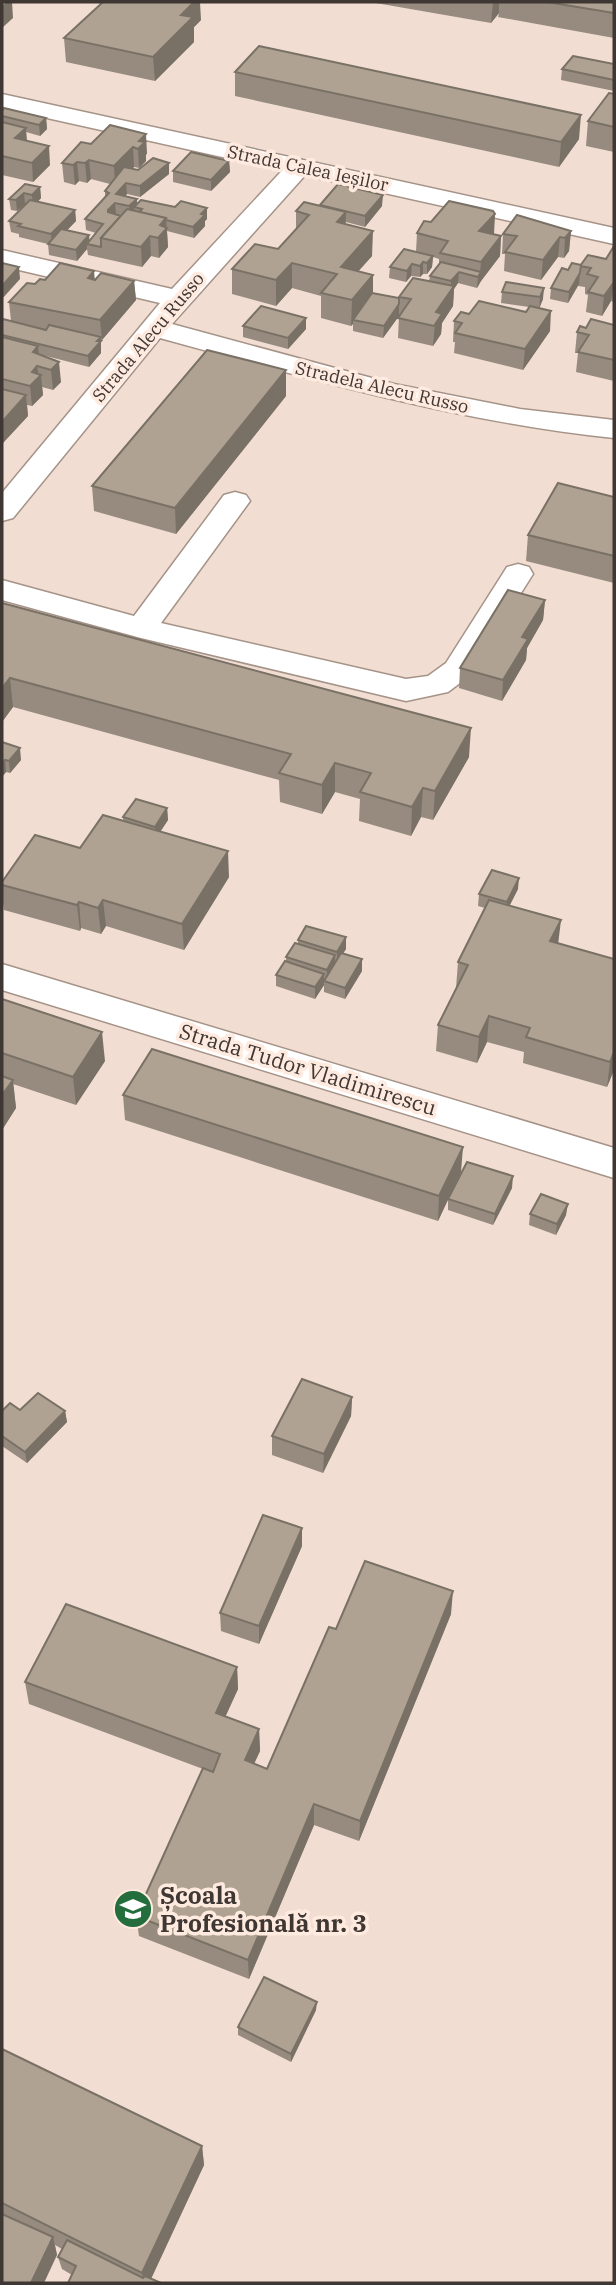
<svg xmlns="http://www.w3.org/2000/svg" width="616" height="2285" font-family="'IBM Plex Serif',serif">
<rect width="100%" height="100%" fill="#f1ddd2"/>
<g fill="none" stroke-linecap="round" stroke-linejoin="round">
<g stroke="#a69388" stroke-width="3">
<g id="street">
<path d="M299,159L308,162L312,167L308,172L172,324L394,384L520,409L614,420V438C459,422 310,379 160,338L13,518L2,521V493L160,303L2,266V250L172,289L290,162Z"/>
<path d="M235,492L246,495L250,501L161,623L406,679L428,676L446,663L507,567L518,564L529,567L533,574L468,677L448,692L406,701L141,638L2,600V580L134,616L224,495Z"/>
<path d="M2,964L614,1148V1178L2,990Z"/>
</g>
</g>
<g stroke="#a69388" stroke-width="3">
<path id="secondary" d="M2,94L614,228V244L2,108Z"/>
</g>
<use href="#street" fill="#fff" fill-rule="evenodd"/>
<use href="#secondary" fill="#fff" fill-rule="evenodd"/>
</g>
<g fill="#968b7e">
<path d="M370,2H614V38L498,17L499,13L491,23Z"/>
<path d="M201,20L194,27V42L155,81L66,62L64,38Z"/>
<path d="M614,64V91L561,80L562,69Z"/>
<path d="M235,72L579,139L559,167L235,96Z"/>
<path d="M614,94V152L586,146L588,121Z"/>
<path d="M2,111L46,118L47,129L40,136L26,132L27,141L50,165L33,182L2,175Z"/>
<path d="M110,125L147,153L146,155V161L139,168L134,167L132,169L138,170L169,163V174L140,197L127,194L125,196L137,199V205L207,219L205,221V226L194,238L167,231L168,247L159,258L151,256L142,267L88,255L87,249L77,261L49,255L48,244L19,237V234L11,232L9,221L26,205L17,211L11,210L9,199L40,187L41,198L38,202L75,210L76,221L67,230L90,240L96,233L86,230L85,219L105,197V191L110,184L91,179L87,183L79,181L75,185L64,182L62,163L91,144Z"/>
<path d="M229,161L230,172L211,191L173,182V171Z"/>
<path d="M320,206H382L365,227L346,222L345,224L372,256L358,271L373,275V293L399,298V297L429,281L430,276L439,265V259L433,257L432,267L427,274H423L420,277L411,276L406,282L389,278L390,267L416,252L417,233L431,222L495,214L493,234L501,236L500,256L481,281L477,288L458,283L454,289L453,306L442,323L441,334L433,346L398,338L399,316L383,338L353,331V324L351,326L321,318V296L292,288L276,306L232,294V269L278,249L296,230V211Z"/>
<path d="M571,231L569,251L564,258L558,257L541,280L504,271L505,254H502L503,234Z"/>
<path d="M614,246V302L611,301L602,316L586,312L588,295L585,294V287L578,286L579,284L568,303L550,299L551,288L568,270L581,265L606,259Z"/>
<path d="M95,279L134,281L136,300L102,340H101V353L89,367L46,356L61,382L53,390L42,387L43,395L32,406L27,405L28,416L2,444V321H11L9,302L35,284L45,280Z"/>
<path d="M506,282L543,299L539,308L550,331L523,370L454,353L455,342H453L454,321L469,314L526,312L529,307L501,303L502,292Z"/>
<path d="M306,318V329L288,349L243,337V326Z"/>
<path d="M614,325V381L576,372L578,353H575L577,332L586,328Z"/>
<path d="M286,396L176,534L94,511L92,486Z"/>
<path d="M614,497V583L526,561L528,535Z"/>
<path d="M545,600L543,620L527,648L526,660L502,701L459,688L460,668Z"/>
<path d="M2,603L469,757L433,820L421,817L411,836L359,821L360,799L335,792L322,814L280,802L279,780L13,707L2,722Z"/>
<path d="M2,742L21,760L10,773L6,772L2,777Z"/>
<path d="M167,808L168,820L160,832L229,877L184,950L106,926L101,934L81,928L80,931L4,910L2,895V882L80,848L123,821V817Z"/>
<path d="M518,889L509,906L558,943L614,959V1070L607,1087L523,1063L524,1052L487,1042L477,1063L436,1051L438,1025L456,988L458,962L485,908L478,906L479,894Z"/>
<path d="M298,940L346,949L343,953L362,959V971L345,999L324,992V980V985L315,999L276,986V975L286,961V957L298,944Z"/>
<path d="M2,999L105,1061L76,1105L13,1084L16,1108L2,1130Z"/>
<path d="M123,1095L461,1172L438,1221L125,1120Z"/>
<path d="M512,1188L493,1225L448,1210V1199Z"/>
<path d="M530,1214L566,1215L556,1235L529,1225Z"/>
<path d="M352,1397L351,1416L323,1473L272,1455V1436Z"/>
<path d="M20,1410L65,1411L67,1422L27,1463L2,1446V1411Z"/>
<path d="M302,1528V1546L259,1644L221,1631L220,1613Z"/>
<path d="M451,1614L359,1841L314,1825L249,1979L139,1936L136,1916L203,1769L29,1704L25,1682L237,1667L238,1689L225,1717L259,1729L260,1751L254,1764L267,1769L336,1629Z"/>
<path d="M316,2010L291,2062L238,2035V2027Z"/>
<path d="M2,2049L202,2146L204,2165L151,2279L72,2275L62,2269L58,2257L62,2249L55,2245L57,2255L2,2283Z"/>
</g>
<g fill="#7a7166">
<path d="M8,2H12L13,18L2,28V8Z"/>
<path d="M194,2H200L201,20L194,27V42L155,81L153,57L181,15Z"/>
<path d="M493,2H499V13L491,23Z"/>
<path d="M581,115L579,139L559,167L561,142Z"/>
<path d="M46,118L47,129L40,136L39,125Z"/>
<path d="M26,128L27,147L15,138Z"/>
<path d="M146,134L147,153L146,155V161L139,168L138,149L139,141Z"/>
<path d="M49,146L50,165L33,182L32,163Z"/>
<path d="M133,147L134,167L115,185L114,166Z"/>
<path d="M89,160L91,179L87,183L85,163Z"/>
<path d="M229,161L230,172L211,191V180Z"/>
<path d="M77,162L79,181L75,185L73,165Z"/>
<path d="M169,163V174L140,197V186Z"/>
<path d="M126,183L127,194L118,204L116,194Z"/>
<path d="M40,187L41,198L33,206L32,195Z"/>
<path d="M24,193L25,204L17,211L16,200Z"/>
<path d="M383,195L382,206L365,227V216Z"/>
<path d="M137,199V208L134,207L135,212L130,217L129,206Z"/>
<path d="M115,203L116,214L108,212V210Z"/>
<path d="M207,208V219L205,221V226L194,238L193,227L201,214Z"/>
<path d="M75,210L76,221L52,246L51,234Z"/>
<path d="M346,212L345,237L337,222Z"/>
<path d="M495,214L494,234L478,251L479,231Z"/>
<path d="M166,218L168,247L159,258L158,238L160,225Z"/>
<path d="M373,231L372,256L340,292L341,267Z"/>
<path d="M571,231L569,251L564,258L565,238Z"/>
<path d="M89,235L90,244H87V249L77,261L76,250Z"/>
<path d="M150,236L151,256L142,267L141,247Z"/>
<path d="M501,236L500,256L481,281L477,288L478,277L480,273L481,262Z"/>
<path d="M560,237L558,257L541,280L543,260Z"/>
<path d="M433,256L432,267L427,274V263Z"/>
<path d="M423,262V274L420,277V266Z"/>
<path d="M292,263V288L276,306V280Z"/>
<path d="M412,264L411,276L406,282L407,271Z"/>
<path d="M19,267L20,279L2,299V286Z"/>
<path d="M94,271L96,291L88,278Z"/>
<path d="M459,272L458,283L454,289L453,306L442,323L441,334L433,346L436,312L451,291V281Z"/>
<path d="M580,273L579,284L568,303L569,292Z"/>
<path d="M373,275V300L353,320V324L351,326L352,300Z"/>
<path d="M134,281L136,300L102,340L100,320Z"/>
<path d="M614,282L611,301L602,316L604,296Z"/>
<path d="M544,288L543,299L539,309L540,297Z"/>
<path d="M399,304V316L383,338L384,326Z"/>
<path d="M551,311L550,331L523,370L525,349Z"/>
<path d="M306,318V329L288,349V338Z"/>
<path d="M101,337V353L89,367L88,356Z"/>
<path d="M38,346L40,366H37L39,377L41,375L43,395L32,406L30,386L33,352Z"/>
<path d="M59,362L61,382L53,390L51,370Z"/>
<path d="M286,370V396L176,534L175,508Z"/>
<path d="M26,395L28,416L2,444V422Z"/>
<path d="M545,600L543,620L527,648L526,660L502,701L503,680L522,637Z"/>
<path d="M10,678L13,707L2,722V688Z"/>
<path d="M471,728L469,757L433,820L435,791Z"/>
<path d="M20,748L21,760L10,773L9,761Z"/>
<path d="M5,760L6,772L2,777V764Z"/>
<path d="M335,763V792L322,814V785Z"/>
<path d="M423,788L421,817L411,836L412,807Z"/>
<path d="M167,808L168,820L156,838L155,827Z"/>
<path d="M228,851L229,877L184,950L182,924Z"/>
<path d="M519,878L518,889L506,913L507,902Z"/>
<path d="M103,900L106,926L101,934L98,908Z"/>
<path d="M79,902L81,928L80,931L77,905Z"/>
<path d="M561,920L558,945L550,941Z"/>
<path d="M346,937V949L337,963V952Z"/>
<path d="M335,955V967L327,981V970Z"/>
<path d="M362,959V971L345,999V988Z"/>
<path d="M324,974V985L315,999V987Z"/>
<path d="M489,1016L487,1042L477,1063L479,1037Z"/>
<path d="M102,1032L105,1061L76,1105L73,1077Z"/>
<path d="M614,1052V1070L607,1087L610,1062Z"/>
<path d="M13,1080L16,1108L2,1130V1095Z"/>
<path d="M463,1147L461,1172L438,1221L439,1196Z"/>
<path d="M513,1176L512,1188L493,1225L495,1214Z"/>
<path d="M568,1204L566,1215L556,1235L557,1224Z"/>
<path d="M352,1397L351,1416L323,1473L324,1454Z"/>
<path d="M65,1411L67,1422L27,1463L25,1452Z"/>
<path d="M302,1528V1546L259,1644V1626Z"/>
<path d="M453,1591L451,1614L359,1841L360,1821Z"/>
<path d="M237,1667L238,1689L217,1735L216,1713Z"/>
<path d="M259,1729L260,1751L246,1781L245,1760Z"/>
<path d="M314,1804V1825L249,1979L248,1960Z"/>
<path d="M317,2002L316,2010L291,2062V2054Z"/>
<path d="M202,2146L204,2165L149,2283H144L142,2273Z"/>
<path d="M53,2237L57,2255L44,2283H31Z"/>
</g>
<g fill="#afa292" stroke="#7a7166" stroke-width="2">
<path d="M2,2H8L2,8Z"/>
<path d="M103,2H194L181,15L193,17L153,57L64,38Z"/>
<path d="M547,2H614V13Z"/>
<path d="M259,46L581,115L561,142L235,72Z"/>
<path d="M573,56L614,64V80L562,69Z"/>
<path d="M609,93L614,94V127L588,121Z"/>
<path d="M4,108L46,118L39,125L2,116V111Z"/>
<path d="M2,122L26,128L15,138L49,146L32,163L2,156Z"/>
<path d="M110,125L146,134L139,141L145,142L138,149L133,147L114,166L89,160L85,163L77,162L73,165L62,163L81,142L91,144Z"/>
<path d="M191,152L229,161L211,180L173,171Z"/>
<path d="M153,158L169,163L140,186L126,183L116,194L137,199L129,206L115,203L108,210V212L121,216L101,238V247L87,244L103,224L85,219L109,193L105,191L124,167L138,170Z"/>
<path d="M25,184L40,187L32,195L24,193L16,200L9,199Z"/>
<path d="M338,184L383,195L365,216L320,205Z"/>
<path d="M30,200L75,210L51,234L18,226L21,224L9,221Z"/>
<path d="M141,200L175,207L181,201L207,208L201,214L205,215L193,227L166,220V218L139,212L142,209L134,207Z"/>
<path d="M449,201L493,211L495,214L479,231L501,236L481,262L440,253L448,241L417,233L424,221L431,222Z"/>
<path d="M304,202L346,212L337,222L373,231L341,267L373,275L352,300L321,293L337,274L292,263L276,280L232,269L255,244L278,249L309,215L296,211Z"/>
<path d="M127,209L166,218L160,225L167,228L158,238L150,236L141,247L101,238Z"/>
<path d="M517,215L571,231L565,238L560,237L543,260L505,252L517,236L503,234Z"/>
<path d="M61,229L89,235L76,250L48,244Z"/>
<path d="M614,246V282L604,296L588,292L598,277L587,274L591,268L580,266L588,255L606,259Z"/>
<path d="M404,249L433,256L427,263L423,262L420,266L412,264L407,271L390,267Z"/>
<path d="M441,262L481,272L478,277L459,272L451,281L430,276Z"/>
<path d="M2,263L19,267L2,286Z"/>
<path d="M60,263L94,271L88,278L95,280L101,273L134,281L100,320L9,302L27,283L35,284L40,279L45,280Z"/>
<path d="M572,263L581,265L580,273L569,292L551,288L562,268L568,270Z"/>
<path d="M413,278L454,286L436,312L442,314L434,326L398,318L411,299L399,297Z"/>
<path d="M506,282L544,288L540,297L502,292Z"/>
<path d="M372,293L399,298V304L384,326L353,320Z"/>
<path d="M479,301L526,312L530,306L551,311L525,349L455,333L462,323L454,321L461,312L469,314Z"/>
<path d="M261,306L306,318L288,338L243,326Z"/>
<path d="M3,319L46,330L49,325L101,337L97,341H101L88,356L2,335V321Z"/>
<path d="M591,319L614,325V360L578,352L589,335L577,332L580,326L586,328Z"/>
<path d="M2,337L38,346L33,352L59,362L51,370L37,366L32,372L41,375L30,386L2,379Z"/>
<path d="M207,350L286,370L175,508L92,486Z"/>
<path d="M2,389L26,395L2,422Z"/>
<path d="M558,483L614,497V556L528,535Z"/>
<path d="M508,590L545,600L522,637L528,639L503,680L460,668Z"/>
<path d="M2,603L471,728L435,791L423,788L412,807L360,792L371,773L335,763L322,785L279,773L291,754L10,678L2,688Z"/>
<path d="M2,742L20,748L9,761L5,760L2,764Z"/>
<path d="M136,799L167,808L155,827L123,817Z"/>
<path d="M103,815L228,851L182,924L103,900L98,908L79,902L77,905L2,885V882L35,835L80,848Z"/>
<path d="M492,870L519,878L507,902L479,894Z"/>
<path d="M489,900L561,920L550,941L614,959V1052L610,1062L526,1037L530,1028L489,1016L479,1037L438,1025L468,965L458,962Z"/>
<path d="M306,926L346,937L337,952L298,940Z"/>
<path d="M295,943L335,955L327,970L286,957Z"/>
<path d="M341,953L362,959L345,988L324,981Z"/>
<path d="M285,961L324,974L315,987L276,975Z"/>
<path d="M2,999L102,1032L73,1077L2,1053Z"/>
<path d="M152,1049L463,1147L439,1196L123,1095Z"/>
<path d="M2,1076L13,1080L2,1095Z"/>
<path d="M467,1162L513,1176L495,1214L448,1199Z"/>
<path d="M541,1194L568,1204L557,1224L530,1214Z"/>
<path d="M302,1379L352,1397L324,1454L272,1436Z"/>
<path d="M38,1393L65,1411L25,1452L2,1436V1411L10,1403L20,1410Z"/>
<path d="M263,1515L302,1528L259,1626L220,1613Z"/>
<path d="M365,1561L453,1591L360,1821L314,1804L248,1960L136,1916L203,1768L213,1772L220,1754L25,1682L66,1604L237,1667L216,1713L259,1729L245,1760L267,1769L329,1627L336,1629Z"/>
<path d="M264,1977L317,2002L291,2054L238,2027Z"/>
<path d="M2,2049L202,2146L142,2273L2,2203Z"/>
<path d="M2,2214L53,2237L31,2283H2Z"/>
<path d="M67,2240L143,2278L145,2276L161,2283H68L76,2266L58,2257Z"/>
</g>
<defs>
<g id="university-disc" transform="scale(2.0125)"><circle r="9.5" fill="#236e3c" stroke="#ffeadf"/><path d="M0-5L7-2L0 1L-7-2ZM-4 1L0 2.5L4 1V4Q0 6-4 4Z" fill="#fff"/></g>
</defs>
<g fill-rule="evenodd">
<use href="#university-disc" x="133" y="1909"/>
</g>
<g text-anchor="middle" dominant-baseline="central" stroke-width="7" stroke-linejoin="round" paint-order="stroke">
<g font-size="18" fill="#3f3733" stroke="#ffeadf">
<text transform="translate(308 168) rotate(12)">Strada Calea Ieșilor</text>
<text transform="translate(148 337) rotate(-50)">Strada Alecu Russo</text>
<text transform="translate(382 387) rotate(13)">Stradela Alecu Russo</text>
</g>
<g font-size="21" fill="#3f3733" stroke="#ffeadf">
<text transform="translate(308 1069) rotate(17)">Strada Tudor Vladimirescu</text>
</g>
<g font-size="24" font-weight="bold" fill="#3f3733" stroke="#ffeadf" text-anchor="start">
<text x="160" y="1895">Școala<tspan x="160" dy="28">Profesională nr. 3</tspan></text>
</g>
</g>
<rect width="616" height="2285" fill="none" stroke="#3f3733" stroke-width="7"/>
</svg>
